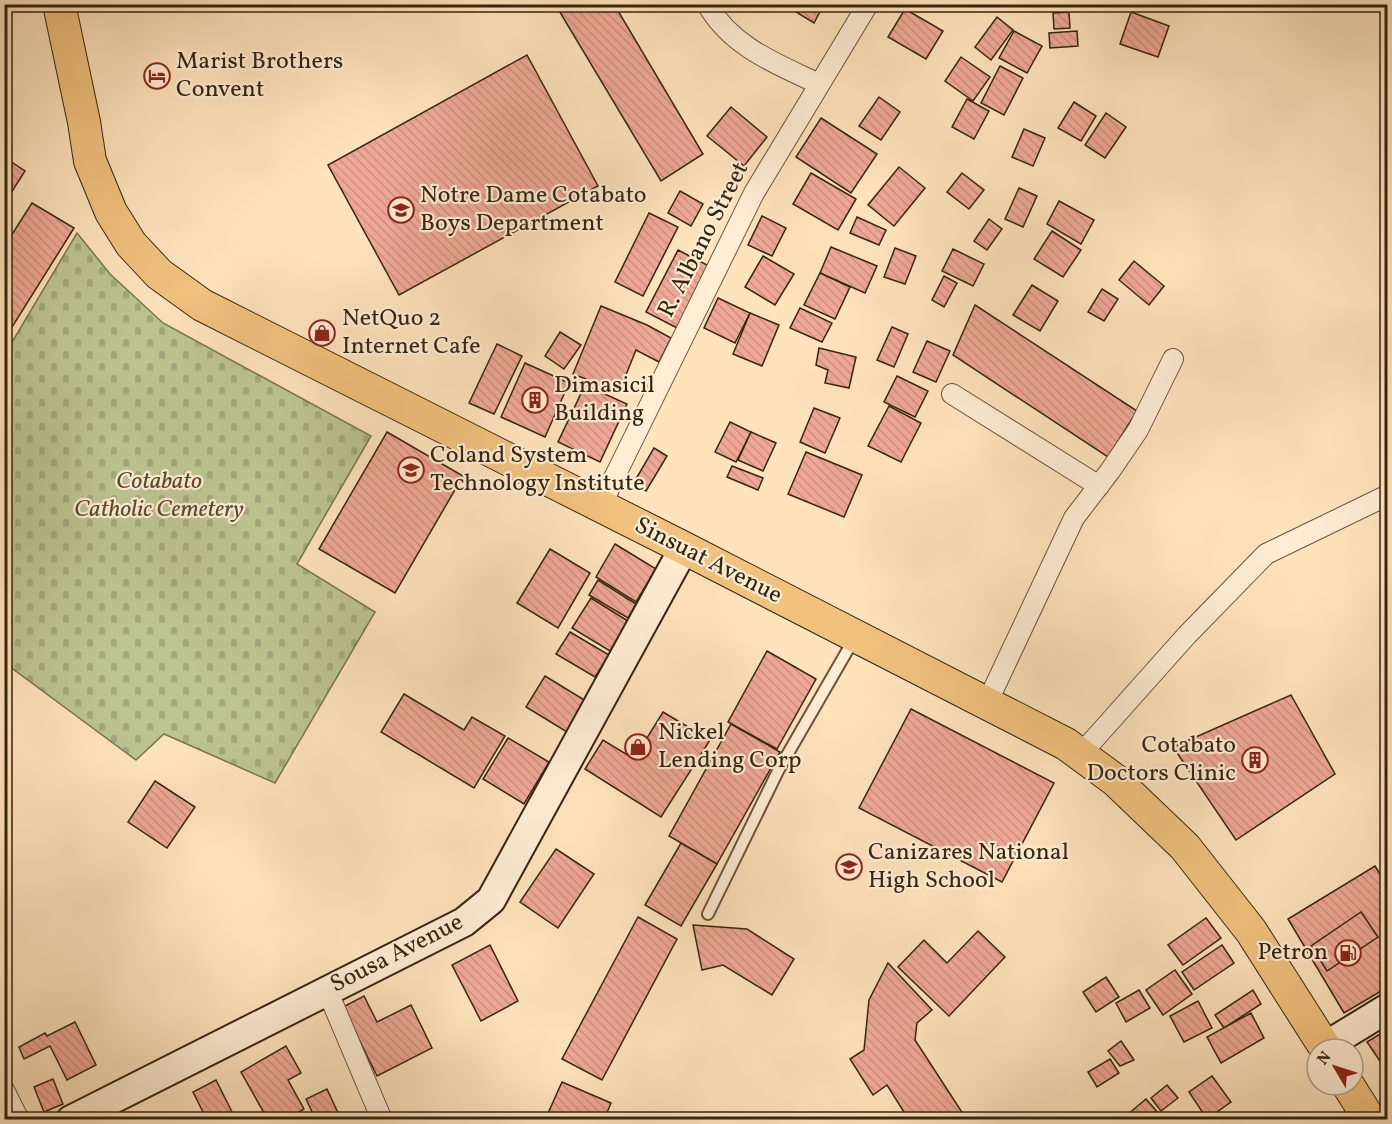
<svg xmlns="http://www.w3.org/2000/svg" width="1392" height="1124" font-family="Vollkorn,serif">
<defs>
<pattern id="cemetery-stones" width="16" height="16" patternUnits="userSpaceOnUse" patternTransform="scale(1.5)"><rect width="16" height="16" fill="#bdc493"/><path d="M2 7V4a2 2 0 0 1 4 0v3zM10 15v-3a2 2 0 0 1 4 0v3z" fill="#a3a87e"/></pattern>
<pattern id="building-back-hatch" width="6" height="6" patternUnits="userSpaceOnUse" patternTransform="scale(1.5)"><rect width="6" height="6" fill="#efa897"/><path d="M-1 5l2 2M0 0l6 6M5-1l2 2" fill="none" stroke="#ce9081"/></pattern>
</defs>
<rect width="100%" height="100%" fill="#ffe3bd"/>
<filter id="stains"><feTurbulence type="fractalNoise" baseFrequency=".00333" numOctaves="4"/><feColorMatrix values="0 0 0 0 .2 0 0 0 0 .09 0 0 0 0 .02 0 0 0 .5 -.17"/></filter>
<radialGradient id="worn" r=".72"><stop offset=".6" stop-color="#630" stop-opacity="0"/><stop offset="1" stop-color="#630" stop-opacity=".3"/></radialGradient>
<path fill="url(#cemetery-stones)" stroke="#797452" stroke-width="1.5" d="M77,233L110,274L163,323L371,436L297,564L375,612L275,783L164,734L136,760L5,663V354Z"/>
<g fill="url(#building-back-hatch)" stroke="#352510" stroke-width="1.5">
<path d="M555,4H614L703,154L661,181Z"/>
<path d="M783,4H824L814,23Z"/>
<path d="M905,9L943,31L926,59L888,37Z"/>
<path d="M1069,12L1070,28L1054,29L1053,13Z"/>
<path d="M1131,12L1169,26L1158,57L1120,44Z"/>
<path d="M997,17L1013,30L991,60L975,47Z"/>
<path d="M1014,31L1042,46L1027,73L999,58Z"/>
<path d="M1077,31L1078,46L1050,48L1049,33Z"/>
<path d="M527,55L598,186L399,295L328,165Z"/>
<path d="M961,57L990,77L973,101L945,81Z"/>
<path d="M1000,66L1023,78L1004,115L981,103Z"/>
<path d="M879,97L900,112L881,140L859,126Z"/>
<path d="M967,99L989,111L974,139L952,127Z"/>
<path d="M1074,102L1096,116L1081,141L1058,128Z"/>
<path d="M731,107L767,137L744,166L707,136Z"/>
<path d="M1106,113L1126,127L1105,158L1085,145Z"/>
<path d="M821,118L877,154L851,193L796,157Z"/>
<path d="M1024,129L1045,138L1033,166L1012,157Z"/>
<path d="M4,157L25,171L4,204Z"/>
<path d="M899,167L925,188L894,226L868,205Z"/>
<path d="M811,173L856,199L838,230L793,204Z"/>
<path d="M962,173L984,190L969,209L947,192Z"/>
<path d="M1019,188L1037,196L1023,227L1005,219Z"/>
<path d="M680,191L703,204L691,226L668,213Z"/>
<path d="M1059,201L1094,220L1081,244L1047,224Z"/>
<path d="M32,203L74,228L4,340V247Z"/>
<path d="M649,213L678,227L643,296L615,282Z"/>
<path d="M762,216L786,228L772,256L748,245Z"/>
<path d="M857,217L886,230L879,245L850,233Z"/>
<path d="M989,219L1002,229L987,250L974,241Z"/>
<path d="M1052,231L1081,250L1063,277L1034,259Z"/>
<path d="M831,247L877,266L865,293L820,273Z"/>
<path d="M895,248L916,256L905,284L884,277Z"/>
<path d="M953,249L984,264L973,286L942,271Z"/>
<path d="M678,250L709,266L677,328L646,312Z"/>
<path d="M763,256L794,274L775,305L745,287Z"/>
<path d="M1134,261L1164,286L1149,305L1119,280Z"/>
<path d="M820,273L850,287L835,319L804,305Z"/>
<path d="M944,276L957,283L944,307L932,300Z"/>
<path d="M1032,285L1058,301L1040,331L1013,315Z"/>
<path d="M1102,289L1118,299L1104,321L1088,312Z"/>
<path d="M718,298L750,313L735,343L704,328Z"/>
<path d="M975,305L1137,411L1108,457L953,355Z"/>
<path d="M601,306L647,325L671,338L659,362L636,350L619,392L573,374Z"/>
<path d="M800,308L832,323L822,342L790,328Z"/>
<path d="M750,313L779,325L762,366L733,354Z"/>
<path d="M892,327L908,334L894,367L877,360Z"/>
<path d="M560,332L581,345L564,369L545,356Z"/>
<path d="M927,341L950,351L936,382L913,372Z"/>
<path d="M497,344L522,356L494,414L469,403Z"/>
<path d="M819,348L856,357L849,388L825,383L828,370L816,365Z"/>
<path d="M525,363L569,383L545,437L501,417Z"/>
<path d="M897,376L928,391L915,417L884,402Z"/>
<path d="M585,385L627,404L600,462L558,442Z"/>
<path d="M889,406L921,423L901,462L868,446Z"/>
<path d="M814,408L840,418L825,453L800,442Z"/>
<path d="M730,422L751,432L736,462L715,452Z"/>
<path d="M387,432L463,476L395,593L319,549Z"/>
<path d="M751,432L776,443L763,471L738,460Z"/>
<path d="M654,448L667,456L646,491L633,484Z"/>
<path d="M806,452L862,475L844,517L788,494Z"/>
<path d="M732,466L763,478L758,490L727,477Z"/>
<path d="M615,544L656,569L636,602L596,577Z"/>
<path d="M550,549L590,573L558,628L517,603Z"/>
<path d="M598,580L636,604L628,618L589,595Z"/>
<path d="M591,598L628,621L610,651L572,628Z"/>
<path d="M570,632L609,655L595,677L556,654Z"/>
<path d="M767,651L816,679L777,749L728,722Z"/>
<path d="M545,676L586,701L567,732L526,707Z"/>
<path d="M404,694L464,730L472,717L505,736L474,788L381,732Z"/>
<path d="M1291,695L1335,774L1236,840L1173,747Z"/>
<path d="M911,709L1054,783L1002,882L859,808Z"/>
<path d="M663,712L710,740L661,817L585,769L603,740L634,759Z"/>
<path d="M731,724L780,752L717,864L669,836Z"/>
<path d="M508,738L549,762L524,804L483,779Z"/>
<path d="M155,781L195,807L167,848L128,822Z"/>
<path d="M681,843L717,864L681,926L645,905Z"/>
<path d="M556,849L594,874L558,928L520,902Z"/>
<path d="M1375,866L1388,887V987L1344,1013L1288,919Z"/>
<path d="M1361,912L1378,937L1327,971L1311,946Z"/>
<path d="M638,917L677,939L602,1080L562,1059Z"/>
<path d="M1206,918L1221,938L1183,965L1168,945Z"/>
<path d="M693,925L747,929L794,959L772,995L723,965L702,970Z"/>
<path d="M978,931L1005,957L949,1016L898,967L924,940L947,963Z"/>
<path d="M490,945L518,1001L481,1021L452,965Z"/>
<path d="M1222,945L1234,963L1194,990L1182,972Z"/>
<path d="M888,963L932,1010L917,1023L915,1040L967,1120H909L887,1085L873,1095L850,1059L864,1050L869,1000Z"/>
<path d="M1175,970L1192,994L1163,1015L1146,990Z"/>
<path d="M1106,977L1119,997L1096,1012L1083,992Z"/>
<path d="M1139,990L1150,1008L1126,1022L1116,1003Z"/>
<path d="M1253,990L1261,1004L1224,1028L1215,1015Z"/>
<path d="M364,996L377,1022L411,1005L432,1048L377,1076L343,1007Z"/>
<path d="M1198,1001L1212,1028L1184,1042L1170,1016Z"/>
<path d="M1251,1013L1264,1038L1221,1063L1207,1037Z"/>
<path d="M75,1022L96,1065L67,1080L50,1046L24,1059L19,1047L45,1033L47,1036Z"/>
<path d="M1388,1029V1073L1367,1042Z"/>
<path d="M1121,1041L1134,1060L1120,1066L1108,1051Z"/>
<path d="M286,1046L301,1073L288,1080L304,1109L286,1120H268L241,1072Z"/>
<path d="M1110,1059L1119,1073L1097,1087L1088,1072Z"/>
<path d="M1212,1076L1231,1102L1207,1119L1189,1092Z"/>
<path d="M53,1079L63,1104L44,1112L34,1087Z"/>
<path d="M216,1080L233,1114L222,1120H207L193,1092Z"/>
<path d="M562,1082L611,1103L604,1120H545Z"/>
<path d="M1167,1085L1178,1098L1161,1111L1151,1098Z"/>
<path d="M327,1089L339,1115L331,1120H316L306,1099Z"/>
<path d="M1146,1099L1159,1114L1152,1120H1130L1127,1115Z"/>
</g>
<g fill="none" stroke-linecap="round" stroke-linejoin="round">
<g stroke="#68543b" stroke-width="14">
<path id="lane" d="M708,914L779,769L854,639"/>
</g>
<g stroke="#68543b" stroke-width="22">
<g id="street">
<path d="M707,4C731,47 777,64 819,84"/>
<path d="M952,394L1099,486"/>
<path d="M601,507L613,480L754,193L868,4"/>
<path d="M987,703L1074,518L1110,471L1138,430L1173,359"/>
<path d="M1080,755L1187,635L1266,554L1388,495"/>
<path d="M327,990L382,1120"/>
<path d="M4,1090L19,1120"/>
</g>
</g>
<g stroke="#352510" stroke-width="32">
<g id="secondary">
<path d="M1324,1047L1388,1008"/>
<path d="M71,1120L464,922L491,900L684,548"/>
</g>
</g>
<g stroke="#352510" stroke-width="34">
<g id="primary">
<path d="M59,4L84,122L90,161L111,212L131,244L159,274L202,305L684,548L1066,744L1115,780L1185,847L1251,931L1326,1049"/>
<path d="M1348,1085L1370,1120"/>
</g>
</g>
<use href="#lane" stroke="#ffedd4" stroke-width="10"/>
<use href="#street" stroke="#ffedd4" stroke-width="20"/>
<use href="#secondary" stroke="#ffedd4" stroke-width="28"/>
<use href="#primary" stroke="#f0c27e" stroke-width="32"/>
</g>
<defs>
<g id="hotel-ring" transform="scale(1.35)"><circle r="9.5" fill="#ffedd4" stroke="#8f2418" stroke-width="1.5"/><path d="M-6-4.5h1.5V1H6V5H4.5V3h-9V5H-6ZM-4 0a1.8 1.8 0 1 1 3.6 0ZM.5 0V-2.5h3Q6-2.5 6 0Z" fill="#8f2418"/></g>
<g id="university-ring" transform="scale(1.35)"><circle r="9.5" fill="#ffedd4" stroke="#8f2418" stroke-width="1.5"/><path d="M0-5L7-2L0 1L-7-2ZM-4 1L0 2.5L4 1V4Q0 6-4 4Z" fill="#8f2418"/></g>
<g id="shop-ring" transform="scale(1.35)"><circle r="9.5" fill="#ffedd4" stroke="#8f2418" stroke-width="1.5"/><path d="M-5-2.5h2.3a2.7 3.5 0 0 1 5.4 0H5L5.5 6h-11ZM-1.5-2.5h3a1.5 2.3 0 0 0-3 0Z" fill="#8f2418"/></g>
<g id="building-ring" transform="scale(1.35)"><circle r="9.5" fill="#ffedd4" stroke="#8f2418" stroke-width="1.5"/><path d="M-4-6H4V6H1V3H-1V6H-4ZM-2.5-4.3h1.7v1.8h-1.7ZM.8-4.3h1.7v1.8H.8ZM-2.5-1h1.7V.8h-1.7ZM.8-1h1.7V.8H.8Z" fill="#8f2418"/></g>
<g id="school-ring" transform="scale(1.35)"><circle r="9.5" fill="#ffedd4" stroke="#8f2418" stroke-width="1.5"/><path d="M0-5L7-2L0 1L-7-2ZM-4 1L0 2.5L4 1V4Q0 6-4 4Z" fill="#8f2418"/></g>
<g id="fuel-ring" transform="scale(1.35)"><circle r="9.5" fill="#ffedd4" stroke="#8f2418" stroke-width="1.5"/><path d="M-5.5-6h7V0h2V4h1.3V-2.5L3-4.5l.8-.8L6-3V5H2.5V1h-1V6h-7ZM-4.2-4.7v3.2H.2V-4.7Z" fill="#8f2418"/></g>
</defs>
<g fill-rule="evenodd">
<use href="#hotel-ring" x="157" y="76"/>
<use href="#university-ring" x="401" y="210"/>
<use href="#shop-ring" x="322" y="333"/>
<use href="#building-ring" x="535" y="400"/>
<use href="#university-ring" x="411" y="470"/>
<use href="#shop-ring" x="638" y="747"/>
<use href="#building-ring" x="1255" y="760"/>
<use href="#school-ring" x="849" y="867"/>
<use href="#fuel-ring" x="1348" y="953"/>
</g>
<g text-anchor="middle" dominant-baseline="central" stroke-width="4.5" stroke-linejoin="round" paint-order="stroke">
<g font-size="24" fill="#352510" stroke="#ffedd4" text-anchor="start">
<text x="176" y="62">Marist Brothers<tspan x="176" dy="28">Convent</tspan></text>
<text x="420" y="196">Notre Dame Cotabato<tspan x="420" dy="28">Boys Department</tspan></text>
<text x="342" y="319">NetQuo 2<tspan x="342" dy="28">Internet Cafe</tspan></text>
<text x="554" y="386">Dimasicil<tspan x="554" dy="28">Building</tspan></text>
<text x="430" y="456">Coland System<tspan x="430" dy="28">Technology Institute</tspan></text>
<text x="658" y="733">Nickel<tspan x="658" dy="28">Lending Corp</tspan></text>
<text x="1236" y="746" text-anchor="end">Cotabato<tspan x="1236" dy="28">Doctors Clinic</tspan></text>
<text x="868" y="853">Canizares National<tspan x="868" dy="28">High School</tspan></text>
<text x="1328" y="953" text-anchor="end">Petron</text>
</g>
<g font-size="24" fill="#352510" stroke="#ffedd4">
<text transform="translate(704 240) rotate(-63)">R. Albano Street</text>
<text transform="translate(708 561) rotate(27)">Sinsuat Avenue</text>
<text transform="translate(397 954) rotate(-27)">Sousa Avenue</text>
</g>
<g font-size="24" font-style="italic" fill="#574d31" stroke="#ffedd4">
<text x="159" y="482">Cotabato<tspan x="159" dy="28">Catholic Cemetery</tspan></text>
</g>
</g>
<rect width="1392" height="1124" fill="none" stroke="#ffe3bd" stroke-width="24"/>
<rect x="6" y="6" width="1380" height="1112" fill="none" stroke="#352510" stroke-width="3"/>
<rect x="12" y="12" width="1368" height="1100" fill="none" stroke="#352510" stroke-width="1.5"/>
<g transform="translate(1335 1067) rotate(309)"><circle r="28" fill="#ffedd4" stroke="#ae9d86" stroke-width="1.5"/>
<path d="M0-4.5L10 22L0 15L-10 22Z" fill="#8f2418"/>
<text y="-9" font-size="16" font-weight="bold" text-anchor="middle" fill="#352510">N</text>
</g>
<rect width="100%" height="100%" filter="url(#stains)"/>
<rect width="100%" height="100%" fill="url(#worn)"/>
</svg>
